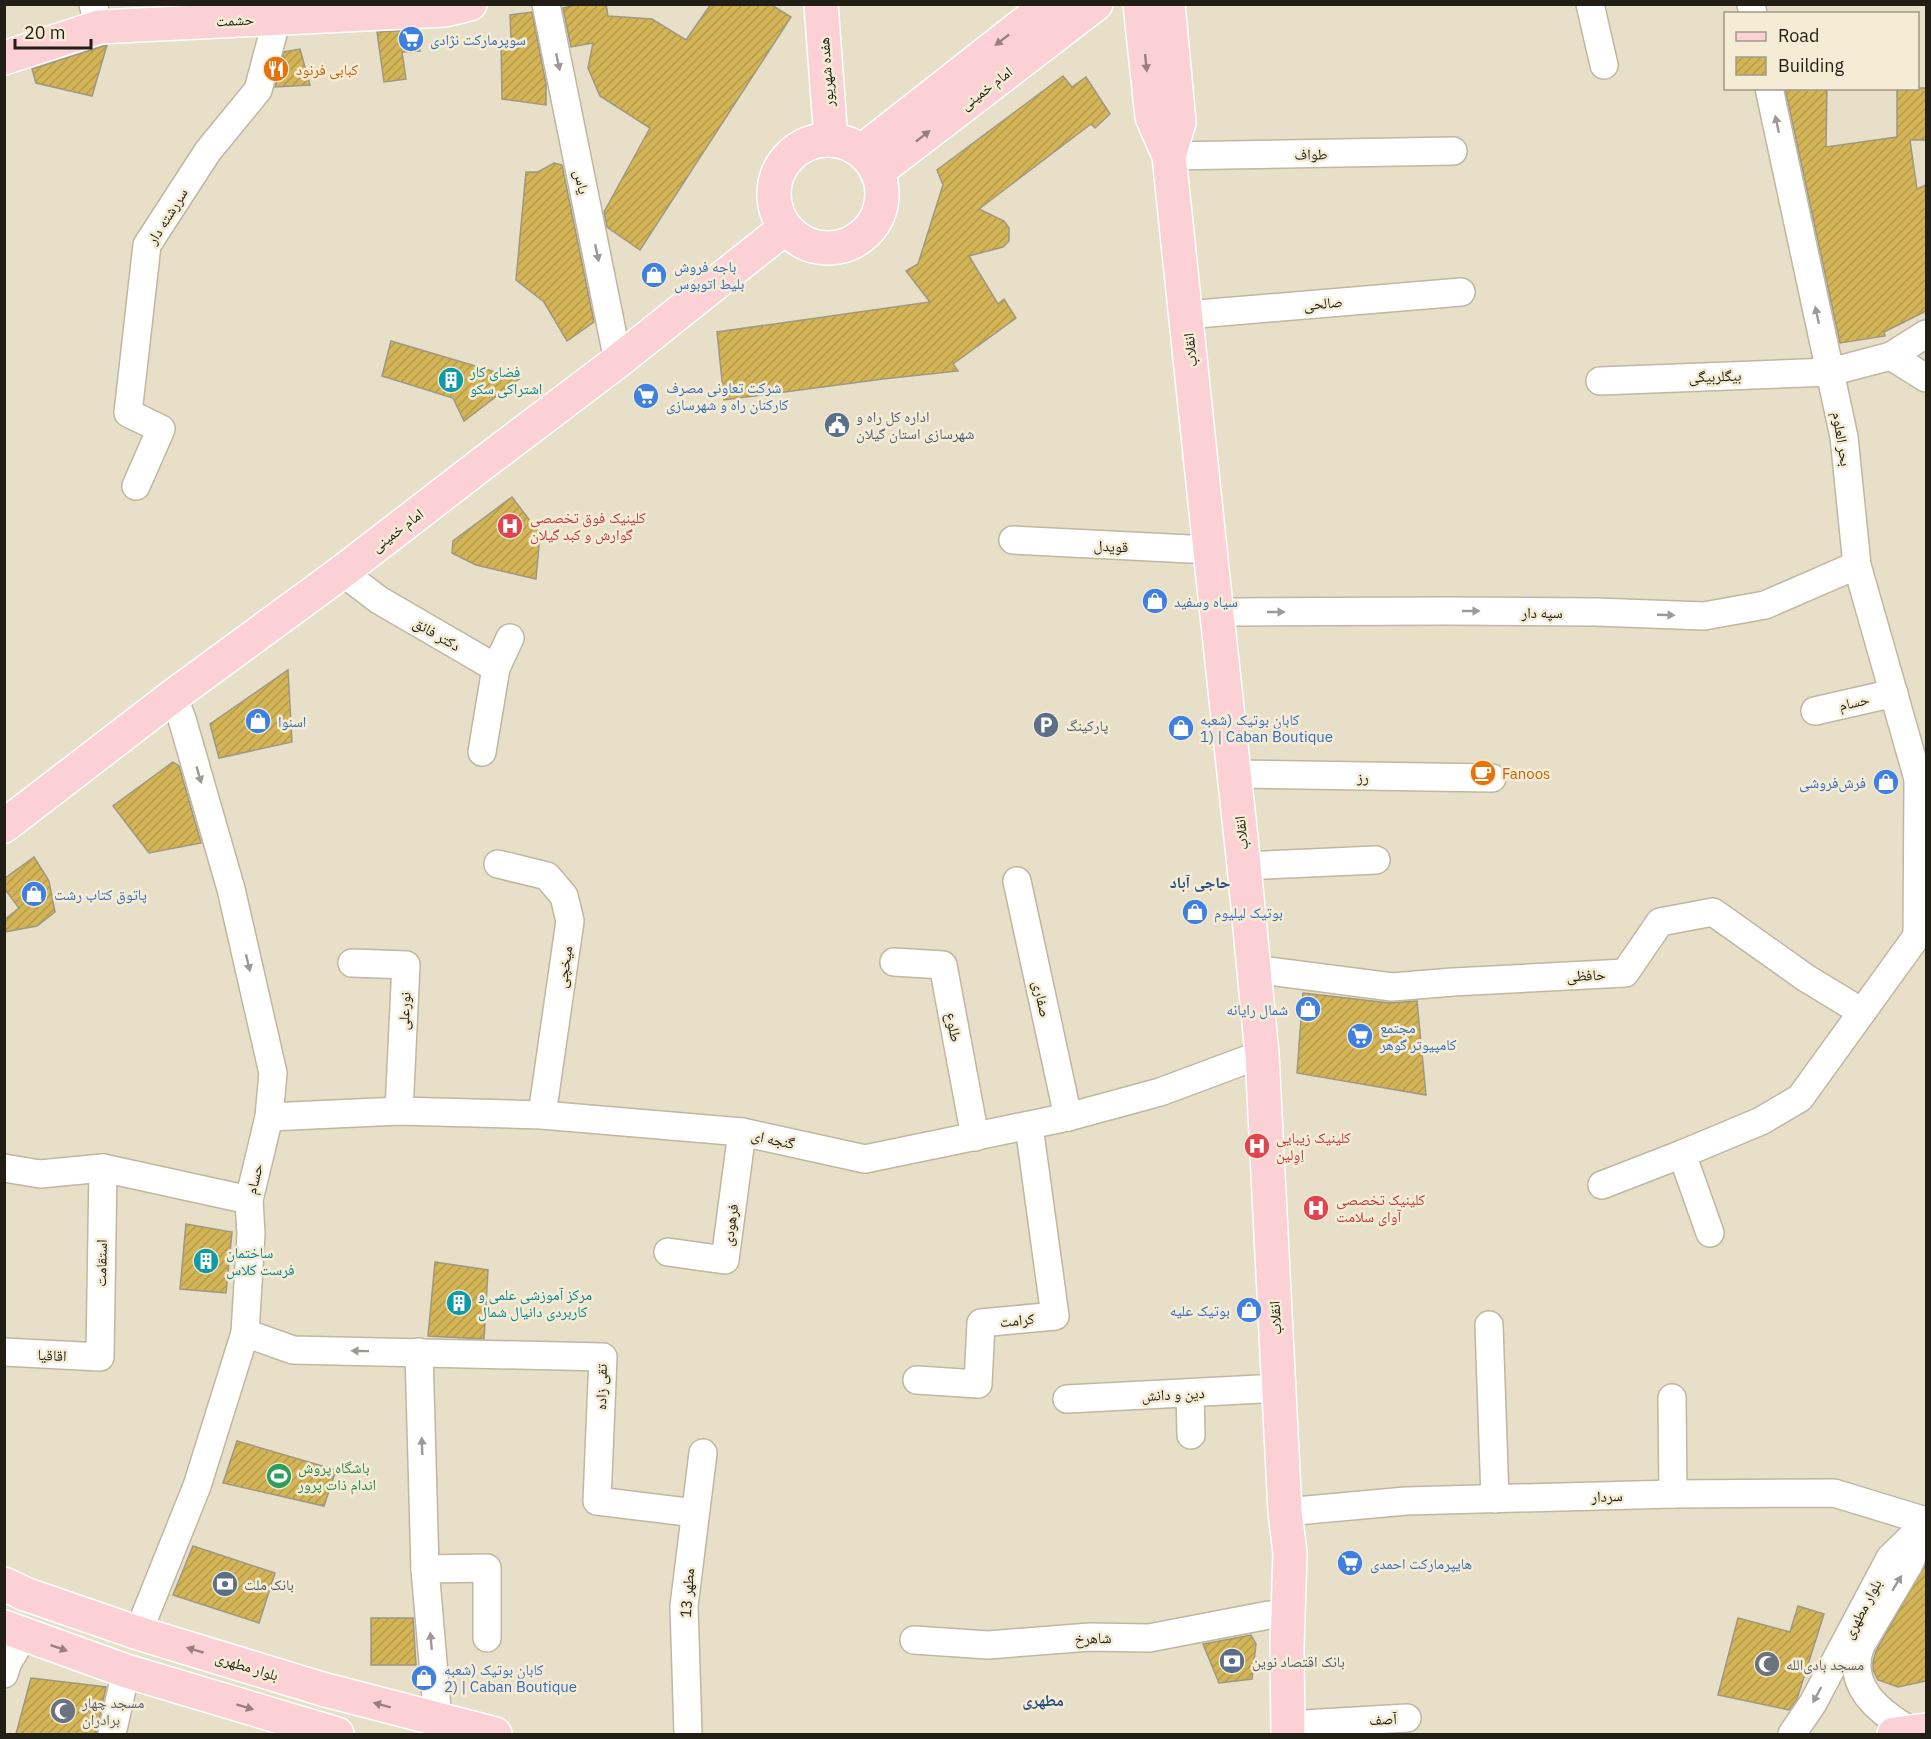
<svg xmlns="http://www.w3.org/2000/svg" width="1931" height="1739" font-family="'IBM Plex Sans','Noto Naskh Arabic',sans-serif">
<defs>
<pattern id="building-hatch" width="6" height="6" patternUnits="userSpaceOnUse" patternTransform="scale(1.5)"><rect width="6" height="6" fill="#d3b557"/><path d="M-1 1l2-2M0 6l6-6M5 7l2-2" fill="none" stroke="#b59b4b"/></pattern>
</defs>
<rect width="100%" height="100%" fill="#e7dfc7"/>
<g fill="url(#building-hatch)" stroke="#9f9781" stroke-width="1.5">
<path d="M580,4H606L608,16L652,19L686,40L711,4H770L791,17L640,250L607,227L604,212L650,128L600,96L588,68L593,43L571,47L563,8Z"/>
<path d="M532,12L546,84V105L502,99L501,40L511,39L510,15Z"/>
<path d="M418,30L420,51L402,52L406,79L384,82L377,32Z"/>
<path d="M107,45L92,96L36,83L32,69Z"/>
<path d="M300,49L310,85L275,87L284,52Z"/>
<path d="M1063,76L1072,87L1086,77L1110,114L1095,128L1091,124L979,209L1004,221L1009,228V241L1003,247L969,256L998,304L1004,299L1016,318L953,364L958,371L883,379L724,400L717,332L930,302L906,271L918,264L943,185L937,170Z"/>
<path d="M1785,88H1827L1826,147L1897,137V88H1926V140H1910L1917,189L1926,185V311L1884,332L1885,336L1840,343Z"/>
<path d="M554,163L562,165L594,322L567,341L544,302L516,280L526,172H538Z"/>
<path d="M391,341L519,379L464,421L453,398L382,376Z"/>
<path d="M512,497L540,534L536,579L476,565L452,553L453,541Z"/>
<path d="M288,670L292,742L219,758L210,724Z"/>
<path d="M173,762L179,766L201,843L149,853L113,806Z"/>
<path d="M34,857L49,881L55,912L37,926L4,932V920L19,908L4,888V879Z"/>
<path d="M1303,993L1390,1003L1417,1001L1426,1095L1297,1073Z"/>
<path d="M186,1224L232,1232L226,1293L180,1289Z"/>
<path d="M435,1262L488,1270L484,1339L428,1336Z"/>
<path d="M237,1441L336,1470L324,1506L223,1483Z"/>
<path d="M193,1546L275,1573L259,1623L173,1595Z"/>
<path d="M1926,1563V1681L1898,1687L1878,1680L1873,1670V1662L1876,1651Z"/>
<path d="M1798,1606L1824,1614L1797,1699L1789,1710L1718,1695L1738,1618L1790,1632Z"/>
<path d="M371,1618H413L416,1665H371Z"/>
<path d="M1251,1635L1256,1644L1252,1679L1219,1683L1203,1644Z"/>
<path d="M31,1678L106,1687L96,1734H16Z"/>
</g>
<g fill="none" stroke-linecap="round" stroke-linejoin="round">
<g stroke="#bfb7a0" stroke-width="30">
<g id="minor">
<path d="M93,4L99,27"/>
<path d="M546,4L618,361"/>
<path d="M1590,4L1604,65"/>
<path d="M1751,4L1753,14"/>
<path d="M1769,88L1844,437L1857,565L1918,779L1926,782"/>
<path d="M1169,156L1453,151"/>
<path d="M1186,315L1461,292"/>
<path d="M1891,356L1926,378"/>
<path d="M1600,381L1830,372L1891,356L1926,334"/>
<path d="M136,486L161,429L128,413L147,245L208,151L258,90L281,4"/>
<path d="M1013,540L1210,550"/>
<path d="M342,572L379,600L496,668"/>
<path d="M1217,614L1236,612L1447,611L1596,612L1704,616L1765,605L1857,565"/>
<path d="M1815,711L1894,693"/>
<path d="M482,752L496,668L510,638"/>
<path d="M1235,774L1492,778"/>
<path d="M498,864L547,876L564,896L570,921L542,1115"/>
<path d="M1244,866L1376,860"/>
<path d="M1017,881L1068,1117"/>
<path d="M894,962L943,965L975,1137"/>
<path d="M352,963L406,965L399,1111"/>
<path d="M1253,969L1392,987L1453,982L1625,973L1660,922L1713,912L1806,978L1862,1012"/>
<path d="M269,1117L399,1111L542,1115L742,1132L865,1159L1068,1117L1160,1092L1262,1054"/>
<path d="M1682,1154L1710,1233"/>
<path d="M4,1168L40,1174L103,1168L249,1200"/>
<path d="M1602,1185L1682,1154L1761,1121L1800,1098L1917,936L1918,779"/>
<path d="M668,1252L725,1260L742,1132"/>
<path d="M1489,1325L1495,1499"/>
<path d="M245,1333L293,1350L603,1357L597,1501L695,1513"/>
<path d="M4,1352L100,1357L103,1168"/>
<path d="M419,1352L425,1569L438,1720"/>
<path d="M917,1380L978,1384L981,1323L1055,1316L1029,1126"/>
<path d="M1190,1393L1191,1435"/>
<path d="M1672,1398L1673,1494"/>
<path d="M1067,1399L1279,1388"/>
<path d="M1285,1512L1406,1501L1673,1494L1834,1493L1926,1521"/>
<path d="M425,1569L487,1568V1638"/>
<path d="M138,1633L197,1486L245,1333L251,1234L249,1200L269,1117L273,1073L231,889L182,719L173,696"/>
<path d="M914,1640L988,1645L1090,1637L1149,1638L1269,1615"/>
<path d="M4,1674L8,1662L24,1636"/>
<path d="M1287,1725L1407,1718"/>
<path d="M1913,1732C1882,1714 1844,1687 1861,1645L1909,1564L1922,1535"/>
<path d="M112,1734L126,1671"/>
<path d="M688,1734L684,1606L703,1453"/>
<path d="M1792,1734L1813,1703L1890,1558L1926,1523"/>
</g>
</g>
<g stroke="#fff" stroke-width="36">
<g id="major">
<path d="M821,4L831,140"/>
<path d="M1140,4L1152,117L1169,156L1210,550L1244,866L1262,1054L1285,1512L1290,1553L1287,1647L1288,1734"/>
<path d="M1168,4L1179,122L1169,156"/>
<path d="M4,58L99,27L445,10L470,4"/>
<circle cx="828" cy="194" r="54"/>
<path d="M862,151L1049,4"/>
<path d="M877,172L1096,4"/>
<path d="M4,826L173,696L342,572L482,464L618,361L785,228"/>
<path d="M4,1584L25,1594L138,1633L322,1689L495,1734"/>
<path d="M4,1627L126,1671L337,1734"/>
<path d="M1894,1734L1926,1730"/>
</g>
</g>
<use href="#minor" stroke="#fff" stroke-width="27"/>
<use href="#major" stroke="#fbd1d6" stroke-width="33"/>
</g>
<defs><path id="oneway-solid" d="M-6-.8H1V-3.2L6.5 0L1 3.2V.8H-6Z" transform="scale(1.5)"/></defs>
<g fill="#99807f">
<use href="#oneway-solid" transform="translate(1002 40) rotate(142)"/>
<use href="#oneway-solid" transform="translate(1146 63) rotate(84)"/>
<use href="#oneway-solid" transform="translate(923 136) rotate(-38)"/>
<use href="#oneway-solid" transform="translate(59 1648) rotate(19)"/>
<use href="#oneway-solid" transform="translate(195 1650) rotate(-163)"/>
<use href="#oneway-solid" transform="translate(382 1705) rotate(-165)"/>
<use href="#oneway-solid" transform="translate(245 1707) rotate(17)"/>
</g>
<g fill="#9b9a96">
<use href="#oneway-solid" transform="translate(558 62) rotate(78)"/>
<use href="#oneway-solid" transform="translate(1777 124) rotate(-102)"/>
<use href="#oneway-solid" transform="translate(597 253) rotate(78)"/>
<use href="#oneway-solid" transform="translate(1817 315) rotate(-102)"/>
<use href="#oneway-solid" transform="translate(1471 611)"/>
<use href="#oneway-solid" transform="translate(1276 612)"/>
<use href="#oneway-solid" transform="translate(1666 615) rotate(2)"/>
<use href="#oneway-solid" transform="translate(199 775) rotate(74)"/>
<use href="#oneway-solid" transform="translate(248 963) rotate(77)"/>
<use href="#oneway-solid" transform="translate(360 1351) rotate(-179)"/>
<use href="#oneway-solid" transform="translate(422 1446) rotate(-92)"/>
<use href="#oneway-solid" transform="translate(1897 1583) rotate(-59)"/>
<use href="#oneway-solid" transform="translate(431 1641) rotate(-95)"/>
<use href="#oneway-solid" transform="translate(1817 1695) rotate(118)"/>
</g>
<defs>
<g id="supermarket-disc" transform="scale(1.35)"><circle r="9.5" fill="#3f7fe0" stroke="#f4ecd4"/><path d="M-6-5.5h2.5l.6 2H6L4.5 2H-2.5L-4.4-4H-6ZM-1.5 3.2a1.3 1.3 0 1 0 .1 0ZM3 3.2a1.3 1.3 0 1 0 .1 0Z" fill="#fff"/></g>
<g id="restaurant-disc" transform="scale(1.35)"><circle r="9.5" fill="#e8710a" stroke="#f4ecd4"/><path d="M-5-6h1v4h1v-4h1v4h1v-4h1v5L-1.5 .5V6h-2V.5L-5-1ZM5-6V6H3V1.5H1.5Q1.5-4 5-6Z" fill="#fff"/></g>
<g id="shop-disc" transform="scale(1.35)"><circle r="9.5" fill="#3f7fe0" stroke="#f4ecd4"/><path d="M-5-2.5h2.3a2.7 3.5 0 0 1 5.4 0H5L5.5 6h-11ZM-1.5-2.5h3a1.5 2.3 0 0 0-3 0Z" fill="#fff"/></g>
<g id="building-disc" transform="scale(1.35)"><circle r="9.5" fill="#0f9aa8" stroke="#f4ecd4"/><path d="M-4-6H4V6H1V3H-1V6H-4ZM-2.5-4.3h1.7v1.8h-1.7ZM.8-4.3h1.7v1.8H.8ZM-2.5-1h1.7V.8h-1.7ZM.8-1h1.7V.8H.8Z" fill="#fff"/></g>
<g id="civic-disc" transform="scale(1.35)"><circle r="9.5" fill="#5c6f8a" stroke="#f4ecd4"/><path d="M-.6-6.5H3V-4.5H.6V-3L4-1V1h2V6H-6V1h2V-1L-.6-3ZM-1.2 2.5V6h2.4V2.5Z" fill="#fff"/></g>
<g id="hospital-disc" transform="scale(1.35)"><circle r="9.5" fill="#e0444e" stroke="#f4ecd4"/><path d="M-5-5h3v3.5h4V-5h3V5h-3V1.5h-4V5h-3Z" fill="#fff"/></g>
<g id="parking-disc" transform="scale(1.35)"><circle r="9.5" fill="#5c6f8a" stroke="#f4ecd4"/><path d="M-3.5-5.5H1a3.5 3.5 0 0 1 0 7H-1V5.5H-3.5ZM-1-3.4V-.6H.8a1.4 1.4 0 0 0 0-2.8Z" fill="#fff"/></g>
<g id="cafe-disc" transform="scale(1.35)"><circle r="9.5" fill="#e8710a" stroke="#f4ecd4"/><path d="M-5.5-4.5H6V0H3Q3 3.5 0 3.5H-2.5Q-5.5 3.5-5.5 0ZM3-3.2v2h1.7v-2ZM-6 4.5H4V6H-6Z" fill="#fff"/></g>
<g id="stadium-disc" transform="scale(1.35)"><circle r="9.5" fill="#2e9e5b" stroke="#f4ecd4"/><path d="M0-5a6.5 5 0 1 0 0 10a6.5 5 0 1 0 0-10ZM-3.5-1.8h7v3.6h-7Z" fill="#fff"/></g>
<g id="bank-disc" transform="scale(1.35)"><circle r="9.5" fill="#5c6f8a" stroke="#f4ecd4"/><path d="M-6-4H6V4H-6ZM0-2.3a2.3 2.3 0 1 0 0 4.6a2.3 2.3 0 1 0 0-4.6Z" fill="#fff"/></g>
<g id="mosque-disc" transform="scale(1.35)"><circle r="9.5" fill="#6b7280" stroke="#f4ecd4"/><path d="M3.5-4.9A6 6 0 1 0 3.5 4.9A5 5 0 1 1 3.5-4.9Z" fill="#fff"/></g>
</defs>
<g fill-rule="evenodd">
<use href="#supermarket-disc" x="411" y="39"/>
<use href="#restaurant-disc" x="276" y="69"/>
<use href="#shop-disc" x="654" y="275"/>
<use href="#building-disc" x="451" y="380"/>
<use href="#supermarket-disc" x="646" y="396"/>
<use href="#civic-disc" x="837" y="425"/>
<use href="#hospital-disc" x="510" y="526"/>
<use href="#shop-disc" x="1155" y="601"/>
<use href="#shop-disc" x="258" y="721"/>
<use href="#parking-disc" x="1046" y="725"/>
<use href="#shop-disc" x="1181" y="728"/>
<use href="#cafe-disc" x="1483" y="773"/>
<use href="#shop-disc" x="1886" y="782"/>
<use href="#shop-disc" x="34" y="894"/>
<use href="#shop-disc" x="1195" y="912"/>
<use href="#shop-disc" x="1308" y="1009"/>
<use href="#supermarket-disc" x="1360" y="1036"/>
<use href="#hospital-disc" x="1257" y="1146"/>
<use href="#hospital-disc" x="1316" y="1208"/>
<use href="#building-disc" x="206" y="1261"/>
<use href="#building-disc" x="459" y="1303"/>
<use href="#shop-disc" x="1249" y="1310"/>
<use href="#stadium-disc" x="279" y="1476"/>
<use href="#supermarket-disc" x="1350" y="1563"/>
<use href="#bank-disc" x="225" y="1584"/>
<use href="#bank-disc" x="1232" y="1661"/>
<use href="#mosque-disc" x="1767" y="1664"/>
<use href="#shop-disc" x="424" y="1678"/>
<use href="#mosque-disc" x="63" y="1711"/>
</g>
<g text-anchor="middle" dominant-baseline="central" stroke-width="5" stroke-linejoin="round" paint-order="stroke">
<g font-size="15" fill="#211e15" stroke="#f4ecd4">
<text transform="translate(235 20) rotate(-3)">حشمت</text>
<text transform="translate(826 72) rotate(-94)">هفده شهریور</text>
<text transform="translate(986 88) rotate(-37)">امام خمینی</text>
<text transform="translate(1311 154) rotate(-1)">طواف</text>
<text transform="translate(582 182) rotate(78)">یاس</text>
<text transform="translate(167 216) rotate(-58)">سررشته دار</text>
<text transform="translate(1323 303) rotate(-5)">صالحی</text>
<text transform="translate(1190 350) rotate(-96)">انقلاب</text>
<text transform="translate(1715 376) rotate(-2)">بیگلربیگی</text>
<text transform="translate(1842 439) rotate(81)">بحر العلوم</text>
<text transform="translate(397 530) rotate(-37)">امام خمینی</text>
<text transform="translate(1111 546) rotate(3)">قویدل</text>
<text x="1542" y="612">سپه دار</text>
<text transform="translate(437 634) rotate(30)">دکتر فائق</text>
<text transform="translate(1854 702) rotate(-13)">حسام</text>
<text transform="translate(1363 777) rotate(1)">رز</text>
<text transform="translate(1241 833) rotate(-96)">انقلاب</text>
<text transform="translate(564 967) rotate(-82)">میخچی</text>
<text transform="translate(1586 975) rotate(-3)">حافظی</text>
<text transform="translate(1042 999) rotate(78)">صفاری</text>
<text transform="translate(404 1011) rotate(-87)">نورعلی</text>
<text transform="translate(954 1027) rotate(79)">طلوع</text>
<text transform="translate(773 1139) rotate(12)">گنجه ای</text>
<text transform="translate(254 1179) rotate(-77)">حسام</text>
<text transform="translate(730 1225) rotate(-82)">فرهودی</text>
<text transform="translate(101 1263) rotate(-89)">استقامت</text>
<text transform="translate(1275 1318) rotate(-93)">انقلاب</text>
<text transform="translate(1017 1320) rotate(-6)">کرامت</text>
<text transform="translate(52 1355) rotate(3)">اقاقیا</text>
<text transform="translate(601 1387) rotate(-89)">تقی زاده</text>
<text transform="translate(1173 1394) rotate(-3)">دین و دانش</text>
<text transform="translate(1607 1496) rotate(-2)">سردار</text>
<text transform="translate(687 1593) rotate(-86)">مطهر 13</text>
<text transform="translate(1862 1609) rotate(-62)">بلوار مطهری</text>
<text transform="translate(1093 1638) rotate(-2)">شاهرخ</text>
<text transform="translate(247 1666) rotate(17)">بلوار مطهری</text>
<text transform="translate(1383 1719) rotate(-3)">آصف</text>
</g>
<g font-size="15" fill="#366cbe" stroke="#f4ecd4" text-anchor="start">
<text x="430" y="39">سوپرمارکت نژادی</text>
<text x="674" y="266">باجه فروش<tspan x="674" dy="17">بلیط اتوبوس</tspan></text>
<text x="666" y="387">شرکت تعاونی مصرف<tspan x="666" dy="17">کارکنان راه و شهرسازی</tspan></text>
<text x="1174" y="601">سیاه وسفید</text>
<text x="1200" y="719">کابان بوتیک (شعبه<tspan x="1200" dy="17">1) | Caban Boutique</tspan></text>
<text x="278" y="721">اسنوا</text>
<text x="1866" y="782" text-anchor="end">فرش‌فروشی</text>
<text x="54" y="894">پاتوق کتاب رشت</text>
<text x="1214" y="912">بوتیک لیلیوم</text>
<text x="1288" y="1009" text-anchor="end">شمال رایانه</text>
<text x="1380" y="1027">مجتمع<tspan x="1380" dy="17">کامپیوتر گوهر</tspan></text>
<text x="1230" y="1310" text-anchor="end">بوتیک علیه</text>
<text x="1370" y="1563">هایپرمارکت احمدی</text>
<text x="444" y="1669">کابان بوتیک (شعبه<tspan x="444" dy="17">2) | Caban Boutique</tspan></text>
</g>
<g font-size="15" fill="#c56008" stroke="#f4ecd4" text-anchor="start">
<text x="296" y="69">کبابی فرنود</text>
<text x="1502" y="773">Fanoos</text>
</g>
<g font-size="15" fill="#0d838f" stroke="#f4ecd4" text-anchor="start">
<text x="470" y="371">فضای کار<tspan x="470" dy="17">اشتراکی سکو</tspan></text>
<text x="226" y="1252">ساختمان<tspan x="226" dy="17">فرست کلاس</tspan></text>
<text x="478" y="1294">مرکز آموزشی علمی و<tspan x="478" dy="17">کاربردی دانیال شمال</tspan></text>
</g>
<g font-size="15" fill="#4e5e75" stroke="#f4ecd4" text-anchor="start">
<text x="856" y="416">اداره کل راه و<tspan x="856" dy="17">شهرسازی استان گیلان</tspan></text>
<text x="1066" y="725">پارکینگ</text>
<text x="244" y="1584">بانک ملت</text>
<text x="1252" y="1661">بانک اقتصاد نوین</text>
</g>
<g font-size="15" fill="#be3a42" stroke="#f4ecd4" text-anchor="start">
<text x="530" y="517">کلینیک فوق تخصصی<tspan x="530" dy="17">گوارش و کبد گیلان</tspan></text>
<text x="1276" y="1137">کلینیک زیبایی<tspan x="1276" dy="17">اِوِلین</tspan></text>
<text x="1336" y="1199">کلینیک تخصصی<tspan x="1336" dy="17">آوای سلامت</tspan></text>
</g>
<g font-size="15" fill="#27864d" stroke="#f4ecd4" text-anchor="start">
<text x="298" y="1467">باشگاه پروش<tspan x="298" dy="17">اندام ذات پرور</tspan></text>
</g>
<g font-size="15" fill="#5b616d" stroke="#f4ecd4" text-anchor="start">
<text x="1786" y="1664">مسجد بادی‌الله</text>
<text x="82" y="1702">مسجد چهار<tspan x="82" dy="17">برادران</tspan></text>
</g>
<g font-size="16" font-weight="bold" fill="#294e84" stroke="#f4ecd4">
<text x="1200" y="882">حاجی آباد</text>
<text x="1043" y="1700">مطهری</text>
</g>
</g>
<rect width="1931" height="1739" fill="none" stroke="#211e15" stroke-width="12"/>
<rect x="1724" y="12" width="195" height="78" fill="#f4ecd4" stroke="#a09a88" stroke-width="1.5"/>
<rect x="1736" y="32" width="30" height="9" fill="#fbd1d6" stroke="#a09a88" stroke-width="1.5"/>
<text x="1778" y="42" font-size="18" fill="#211e15">Road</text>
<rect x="1736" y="57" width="30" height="18" fill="url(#building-hatch)" stroke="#a09a88" stroke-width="1.5"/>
<text x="1778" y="72" font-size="18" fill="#211e15">Building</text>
<path d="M15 39v9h76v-9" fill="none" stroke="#211e15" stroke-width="3"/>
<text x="24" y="39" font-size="18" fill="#211e15" stroke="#f4ecd4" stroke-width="4.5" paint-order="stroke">20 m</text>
</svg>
